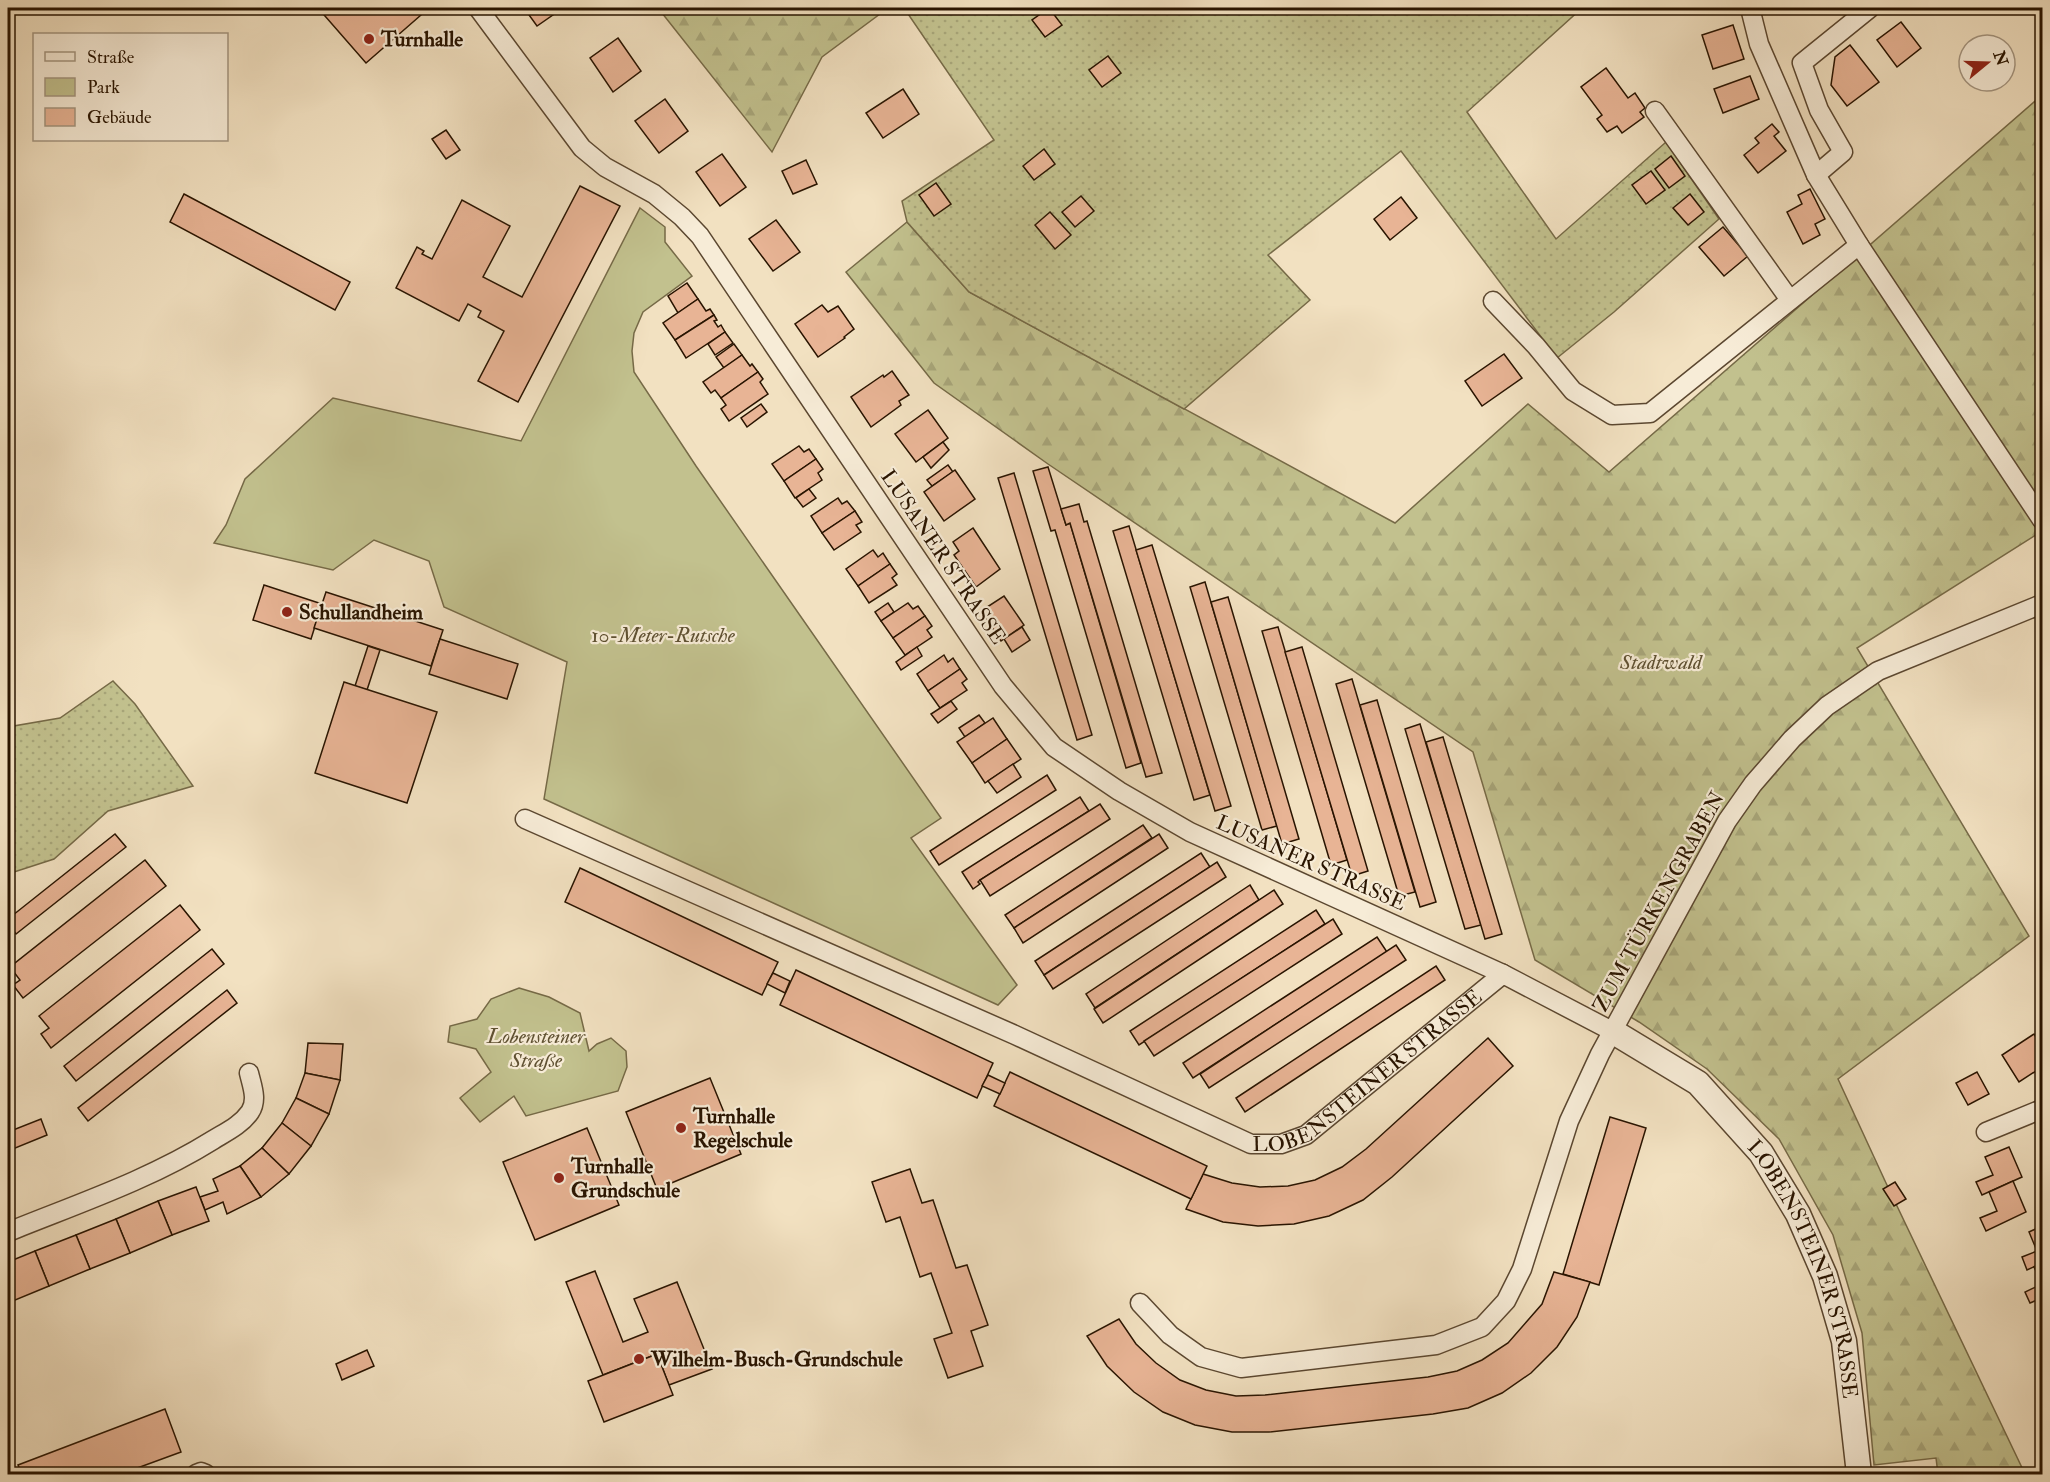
<svg xmlns="http://www.w3.org/2000/svg" width="2050" height="1482" font-family="'IM FELL Double Pica',serif">
<defs>
<pattern id="forest-firs" width="22" height="20" patternUnits="userSpaceOnUse" patternTransform="scale(1.5)"><rect width="22" height="20" fill="#c2c18e"/><path d="M5 1l3.5 6h-7zM16 11l3.5 6h-7z" fill="#a7a579"/></pattern>
<pattern id="garden-dots" width="8" height="8" patternUnits="userSpaceOnUse" patternTransform="scale(1.5)"><rect width="8" height="8" fill="#c2c18e"/><path d="M2 2h.1M6 6h.1" fill="none" stroke="#a7a579" stroke-width="1.8" stroke-linecap="round"/></pattern>
</defs>
<rect width="100%" height="100%" fill="#f2e1c1"/>
<filter id="stains"><feTurbulence type="fractalNoise" baseFrequency=".00333" numOctaves="4"/><feColorMatrix values="0 0 0 0 .2 0 0 0 0 .09 0 0 0 0 .02 0 0 0 .5 -.17"/></filter>
<radialGradient id="worn" r=".72"><stop offset=".6" stop-color="#630" stop-opacity="0"/><stop offset="1" stop-color="#630" stop-opacity=".3"/></radialGradient>
<g fill="#c2c18e" stroke="#766a47" stroke-width="1.5">
<path d="M640,208L665,227V242L692,276L643,312L634,333L632,351L634,372L696,466L941,818L911,838L1017,985L998,1005L544,799L567,662L444,607L429,561L374,540L333,570L214,543L226,525L245,479L333,398L521,441Z"/>
<path d="M519,988L549,997L580,1013L589,1051L597,1044L611,1038L626,1051L627,1067L618,1091L526,1116L514,1096L480,1122L460,1098L491,1072L476,1049L448,1042L450,1026L477,1019L491,999Z"/>
</g>
<g fill="url(#forest-firs)" stroke="#766a47" stroke-width="1.5">
<path d="M658,8H888L822,57L772,152Z"/>
<path d="M2042,95V531L1857,648L2029,936L1838,1079L1886,1183L2025,1474H1938L1936,1458L1874,1465L1862,1333L1833,1235L1779,1139L1707,1069L1639,1022L1535,960L1473,752L1048,464L934,383L846,272L907,222L969,292L1395,523L1528,404L1609,472Z"/>
</g>
<g fill="url(#garden-dots)" stroke="#766a47" stroke-width="1.5">
<path d="M904,8H1582L1467,112L1556,239L1666,142L1719,219L1614,312L1557,358L1401,151L1268,255L1310,300L1184,409L969,292L907,222L902,201L994,140Z"/>
<path d="M113,681L135,704L193,786L108,811L54,859L8,874V727L60,718Z"/>
</g>
<g fill="#e8b495" stroke="#291400" stroke-width="1.5">
<path d="M318,8H414L421,15L366,63Z"/>
<path d="M524,8H563L537,26Z"/>
<path d="M1049,8L1062,25L1045,37L1032,20Z"/>
<path d="M1901,22L1921,48L1897,67L1877,40Z"/>
<path d="M1733,25L1744,59L1713,69L1702,35Z"/>
<path d="M618,38L641,71L613,92L590,58Z"/>
<path d="M1850,45L1879,82L1847,106L1831,85L1835,57Z"/>
<path d="M1108,56L1121,73L1102,87L1089,70Z"/>
<path d="M1606,68L1628,98L1635,93L1645,108L1640,112L1644,117L1622,133L1617,126L1607,132L1597,119L1602,115L1581,87Z"/>
<path d="M1750,76L1759,99L1723,113L1714,89Z"/>
<path d="M903,89L919,114L883,138L866,113Z"/>
<path d="M665,99L688,131L659,153L635,121Z"/>
<path d="M1772,124L1779,132L1774,136L1786,151L1758,173L1744,155L1759,143L1755,138Z"/>
<path d="M446,130L460,150L446,159L432,139Z"/>
<path d="M1044,149L1055,164L1034,180L1023,166Z"/>
<path d="M722,154L746,187L720,206L696,172Z"/>
<path d="M1671,156L1685,176L1669,188L1655,169Z"/>
<path d="M806,160L817,184L793,194L782,171Z"/>
<path d="M1651,171L1665,190L1646,204L1632,185Z"/>
<path d="M936,183L951,204L934,216L919,195Z"/>
<path d="M580,186L620,206L518,402L478,381L504,331L478,317L481,311L468,304L459,321L396,288L417,247L424,251L422,254L432,259L462,200L510,226L483,277L522,297Z"/>
<path d="M1810,189L1825,219L1815,224L1820,235L1803,244L1787,212L1802,204L1798,195Z"/>
<path d="M184,194L350,282L335,310L170,222Z"/>
<path d="M1690,194L1704,212L1688,225L1673,208Z"/>
<path d="M1081,196L1094,211L1075,227L1062,212Z"/>
<path d="M1401,197L1417,218L1390,240L1374,219Z"/>
<path d="M1050,212L1071,235L1055,249L1035,225Z"/>
<path d="M776,220L800,252L773,271L749,239Z"/>
<path d="M1723,227L1748,256L1724,276L1699,247Z"/>
<path d="M687,283L698,299L678,313L668,296Z"/>
<path d="M698,299L706,311L710,309L714,315L675,340L663,323Z"/>
<path d="M822,305L828,312L838,306L854,329L844,337L845,338L818,357L795,324Z"/>
<path d="M714,315L717,320L714,321L718,327L721,325L725,332L686,358L675,340Z"/>
<path d="M725,332L733,343L715,355L708,344Z"/>
<path d="M734,344L742,355L724,368L716,357Z"/>
<path d="M1504,354L1522,378L1482,406L1465,381Z"/>
<path d="M742,355L750,366L752,364L758,372L721,398L715,390L711,393L703,382Z"/>
<path d="M892,371L909,395L899,401L901,405L871,427L851,397L883,375L884,377Z"/>
<path d="M758,372L763,379L760,382L768,394L729,421L721,409L726,405L721,398Z"/>
<path d="M761,404L767,412L747,427L741,418Z"/>
<path d="M928,410L948,438L916,462L895,434Z"/>
<path d="M943,442L949,450L931,468L923,457Z"/>
<path d="M799,446L804,452L809,449L816,459L784,481L772,464Z"/>
<path d="M816,459L823,469L818,473L822,480L795,498L784,481Z"/>
<path d="M948,465L953,472L932,486L927,480Z"/>
<path d="M1048,467L1066,525L1070,523L1141,763L1126,768L1055,530L1051,531L1033,471Z"/>
<path d="M955,470L975,499L944,521L924,492Z"/>
<path d="M1014,473L1092,735L1077,740L998,478Z"/>
<path d="M809,489L816,498L803,507L796,498Z"/>
<path d="M838,498L842,504L847,501L855,511L822,533L811,516Z"/>
<path d="M1079,504L1084,522L1087,521L1162,773L1146,777L1070,523L1066,525L1061,509Z"/>
<path d="M855,511L862,522L856,525L861,532L834,550L822,533Z"/>
<path d="M1129,526L1210,795L1194,800L1113,531Z"/>
<path d="M973,528L1000,569L976,587L954,555L959,551L953,542Z"/>
<path d="M1152,545L1231,806L1215,811L1136,550Z"/>
<path d="M873,550L878,557L883,553L890,564L858,586L846,569Z"/>
<path d="M890,564L897,574L892,578L897,585L869,603L858,586Z"/>
<path d="M1205,582L1277,826L1262,830L1190,587Z"/>
<path d="M264,585L322,604L311,639L253,620Z"/>
<path d="M326,592L443,630L431,666L314,628Z"/>
<path d="M1004,596L1024,625L1001,641L981,611Z"/>
<path d="M1228,597L1299,839L1282,844L1211,602Z"/>
<path d="M888,603L894,612L881,621L875,612Z"/>
<path d="M908,603L913,609L918,606L925,616L893,638L881,621Z"/>
<path d="M925,616L932,626L927,630L932,637L905,655L893,638Z"/>
<path d="M1022,627L1030,640L1012,652L1004,639Z"/>
<path d="M1278,627L1347,860L1331,865L1262,631Z"/>
<path d="M440,639L518,664L507,699L429,674Z"/>
<path d="M368,646L380,650L367,690L355,686Z"/>
<path d="M917,647L922,656L901,670L896,662Z"/>
<path d="M1302,647L1368,871L1352,876L1285,652Z"/>
<path d="M944,655L948,662L953,658L960,669L928,691L917,674Z"/>
<path d="M960,669L967,679L962,683L967,690L940,708L928,691Z"/>
<path d="M1352,679L1415,892L1399,896L1336,684Z"/>
<path d="M344,682L437,712L407,803L315,773Z"/>
<path d="M1377,700L1436,902L1420,907L1360,705Z"/>
<path d="M951,701L957,709L938,723L931,714Z"/>
<path d="M979,715L985,723L965,737L959,728Z"/>
<path d="M993,718L1007,739L972,763L957,742Z"/>
<path d="M1420,724L1481,925L1465,929L1405,729Z"/>
<path d="M1443,737L1502,934L1485,939L1426,742Z"/>
<path d="M1007,739L1021,759L985,783L972,763Z"/>
<path d="M1013,764L1021,777L997,793L988,781Z"/>
<path d="M1047,775L1056,790L939,865L930,851Z"/>
<path d="M1080,797L1089,811L980,880L978,882L980,884L973,889L962,872Z"/>
<path d="M1100,804L1110,819L990,896L980,880Z"/>
<path d="M1143,825L1152,838L1014,928L1005,915Z"/>
<path d="M115,834L126,847L16,934L8,924V919Z"/>
<path d="M1159,834L1168,848L1023,943L1014,928Z"/>
<path d="M1201,853L1210,867L1044,975L1035,961Z"/>
<path d="M145,860L166,886L23,998L13,985L20,980L10,967Z"/>
<path d="M1217,862L1226,877L1053,989L1044,975Z"/>
<path d="M580,868L778,962L762,995L565,902Z"/>
<path d="M1250,885L1259,900L1095,1008L1086,994Z"/>
<path d="M1274,890L1283,904L1103,1023L1094,1009Z"/>
<path d="M180,905L200,930L51,1048L41,1034L49,1028L39,1016Z"/>
<path d="M1316,910L1325,924L1139,1045L1130,1031Z"/>
<path d="M1333,919L1342,934L1154,1056L1144,1041Z"/>
<path d="M1377,937L1387,952L1193,1078L1183,1063Z"/>
<path d="M1396,945L1406,960L1209,1088L1200,1074Z"/>
<path d="M212,949L224,964L76,1081L64,1066Z"/>
<path d="M1436,966L1445,980L1245,1112L1236,1098Z"/>
<path d="M796,970L993,1063L977,1098L780,1005Z"/>
<path d="M773,973L790,981L785,993L767,984Z"/>
<path d="M227,990L237,1003L88,1121L78,1108Z"/>
<path d="M2034,1034L2042,1048V1067L2019,1082L2002,1055Z"/>
<path d="M1488,1038L1513,1066L1392,1177L1363,1200L1329,1216L1294,1224L1258,1226L1223,1222L1186,1209L1203,1174L1232,1183L1260,1187L1288,1186L1315,1180L1342,1167L1366,1149Z"/>
<path d="M308,1043L343,1044L340,1080L305,1073Z"/>
<path d="M1010,1072L1207,1166L1191,1199L994,1106Z"/>
<path d="M1977,1072L1989,1094L1968,1105L1956,1083Z"/>
<path d="M305,1073L340,1080L329,1114L296,1098Z"/>
<path d="M988,1075L1005,1083L1000,1094L982,1086Z"/>
<path d="M710,1078L741,1154L657,1189L626,1112Z"/>
<path d="M296,1098L329,1114L311,1146L282,1123Z"/>
<path d="M1610,1117L1646,1128L1599,1285L1563,1274Z"/>
<path d="M41,1119L47,1135L8,1151V1132Z"/>
<path d="M282,1123L311,1146L289,1174L262,1148Z"/>
<path d="M587,1128L619,1205L535,1240L503,1162Z"/>
<path d="M2009,1147L2022,1177L1982,1195L1976,1182L1993,1175L1985,1157Z"/>
<path d="M262,1148L289,1174L261,1197L240,1166Z"/>
<path d="M240,1166L261,1197L227,1214L223,1202L205,1210L200,1197L218,1191L213,1179Z"/>
<path d="M910,1169L922,1203L933,1200L956,1268L967,1265L988,1325L971,1331L983,1366L948,1378L934,1339L952,1333L931,1273L920,1277L900,1217L886,1222L872,1182Z"/>
<path d="M2013,1181L2026,1212L1986,1231L1980,1218L1997,1211L1989,1192Z"/>
<path d="M1895,1182L1906,1199L1894,1206L1883,1189Z"/>
<path d="M196,1187L209,1221L172,1235L158,1201Z"/>
<path d="M158,1201L172,1235L130,1253L116,1219Z"/>
<path d="M116,1219L130,1253L90,1269L76,1235Z"/>
<path d="M2042,1226V1263L2027,1270L2022,1257L2037,1251L2029,1232Z"/>
<path d="M76,1235L90,1269L49,1286L35,1251Z"/>
<path d="M35,1251L49,1286L8,1303V1262Z"/>
<path d="M2042,1263V1298L2030,1303L2025,1292L2042,1284L2034,1267Z"/>
<path d="M595,1271L623,1342L648,1332L634,1299L677,1282L712,1369L669,1385L657,1354L603,1375L566,1282Z"/>
<path d="M1554,1272L1590,1282L1577,1317L1557,1347L1531,1373L1502,1393L1468,1408L1433,1414L1269,1432H1232L1195,1425L1163,1412L1134,1392L1107,1366L1087,1336L1119,1319L1136,1344L1156,1363L1180,1380L1206,1390L1236,1396L1265,1395L1428,1377L1457,1371L1482,1360L1508,1343L1542,1304Z"/>
<path d="M367,1350L374,1366L342,1380L336,1364Z"/>
<path d="M657,1354L673,1395L604,1422L588,1381Z"/>
<path d="M165,1409L181,1452L121,1474H22L18,1465Z"/>
</g>
<g fill="none" stroke-linecap="round" stroke-linejoin="round">
<g stroke="#5b4730" stroke-width="21">
<g id="minor">
<path d="M478,8L582,148L605,167L654,194L682,217L700,236L1003,686L1054,747L1119,791L1190,832L1503,974"/>
<path d="M1750,8L1759,44L1816,175L1859,245L2042,520"/>
<path d="M1655,111L1790,300"/>
<path d="M1816,175L1843,152L1819,110L1802,63L1870,8"/>
<path d="M1493,301L1536,346L1573,391L1612,415L1650,413L1859,245"/>
<path id="s1" d="M525,819L1015,1035L1251,1144H1281L1306,1135L1503,974L1612,1031"/>
<path d="M1986,1132L2042,1109"/>
<path d="M8,1232C77,1204 149,1180 213,1140C226,1132 241,1125 250,1112C258,1100 252,1086 249,1073"/>
<path d="M1140,1303L1170,1335L1201,1357L1241,1368L1436,1345L1482,1327L1506,1301L1522,1269L1569,1121L1600,1054L1727,821L1753,784L1792,739L1827,706L1878,671L2042,604"/>
<path d="M196,1474L201,1472L206,1474"/>
</g>
</g>
<g stroke="#5b4730" stroke-width="27">
<g id="tertiary">
<path id="s2" d="M1612,1031L1698,1083L1761,1153L1798,1214L1825,1276L1844,1341L1859,1474"/>
</g>
</g>
<use href="#minor" stroke="#f7ecd7" stroke-width="18"/>
<use href="#tertiary" stroke="#f7ecd7" stroke-width="24"/>
</g>
<g fill="#8f2418" stroke="#f7ecd7" stroke-width="2">
<circle cx="369" cy="39" r="6"/>
<circle cx="287" cy="612" r="6"/>
<circle cx="681" cy="1128" r="6"/>
<circle cx="559" cy="1178" r="6"/>
<circle cx="639" cy="1359" r="6"/>
</g>
<g text-anchor="middle" dominant-baseline="central" stroke-width="4.5" stroke-linejoin="round" paint-order="stroke">
<g font-size="21" font-weight="bold" fill="#291400" stroke="#f7ecd7" text-anchor="start">
<text x="381" y="39">Turnhalle</text>
<text x="299" y="612">Schullandheim</text>
<text x="693" y="1116">Turnhalle<tspan x="693" dy="24">Regelschule</tspan></text>
<text x="571" y="1166">Turnhalle<tspan x="571" dy="24">Grundschule</tspan></text>
<text x="651" y="1359">Wilhelm-Busch-Grundschule</text>
</g>
<g font-size="21" fill="#291400" stroke="#f7ecd7">
<text transform="translate(943 557) rotate(56)">LUSANER STRASSE</text>
<text transform="translate(1311 863) rotate(24)">LUSANER STRASSE</text>
<text transform="translate(1659 902) rotate(-61)">ZUM TÜRKENGRABEN</text>
<text stroke="none"><textPath href="#s1" startOffset="936">LOBENSTEINER STRASSE</textPath></text>
<text stroke="none"><textPath href="#s2" startOffset="320">LOBENSTEINER STRASSE</textPath></text>
</g>
<g font-size="21" font-style="italic" fill="#5f5132" stroke="#f7ecd7">
<text x="663" y="635">10-Meter-Rutsche</text>
<text x="1661" y="662">Stadtwald</text>
<text x="536" y="1036">Lobensteiner<tspan x="536" dy="24">Straße</tspan></text>
</g>
</g>
<rect width="2050" height="1482" fill="none" stroke="#f2e1c1" stroke-width="30"/>
<rect x="9" y="9" width="2032" height="1464" fill="none" stroke="#291400" stroke-width="3"/>
<rect x="15" y="15" width="2020" height="1452" fill="none" stroke="#291400" stroke-width="1.5"/>
<rect x="33" y="33" width="195" height="108" fill="#f7ecd7" stroke="#a59681" stroke-width="1.5"/>
<rect x="45" y="52" width="30" height="9" fill="#f7ecd7" stroke="#a59681" stroke-width="1.5"/>
<text x="87" y="63" font-size="18" fill="#291400">Straße</text>
<rect x="45" y="78" width="30" height="18" fill="#c2c18e" stroke="#a59681" stroke-width="1.5"/>
<text x="87" y="93" font-size="18" fill="#291400">Park</text>
<rect x="45" y="108" width="30" height="18" fill="#e8b495" stroke="#a59681" stroke-width="1.5"/>
<text x="87" y="123" font-size="18" fill="#291400">Gebäude</text>
<g transform="translate(1987 63) rotate(71)"><circle r="28" fill="#f7ecd7" stroke="#a59681" stroke-width="1.5"/>
<path d="M0-4.5L10 22L0 15L-10 22Z" fill="#8f2418"/>
<text y="-9" font-size="16" font-weight="bold" text-anchor="middle" fill="#291400">N</text>
</g>
<rect width="100%" height="100%" filter="url(#stains)"/>
<rect width="100%" height="100%" fill="url(#worn)"/>
</svg>
